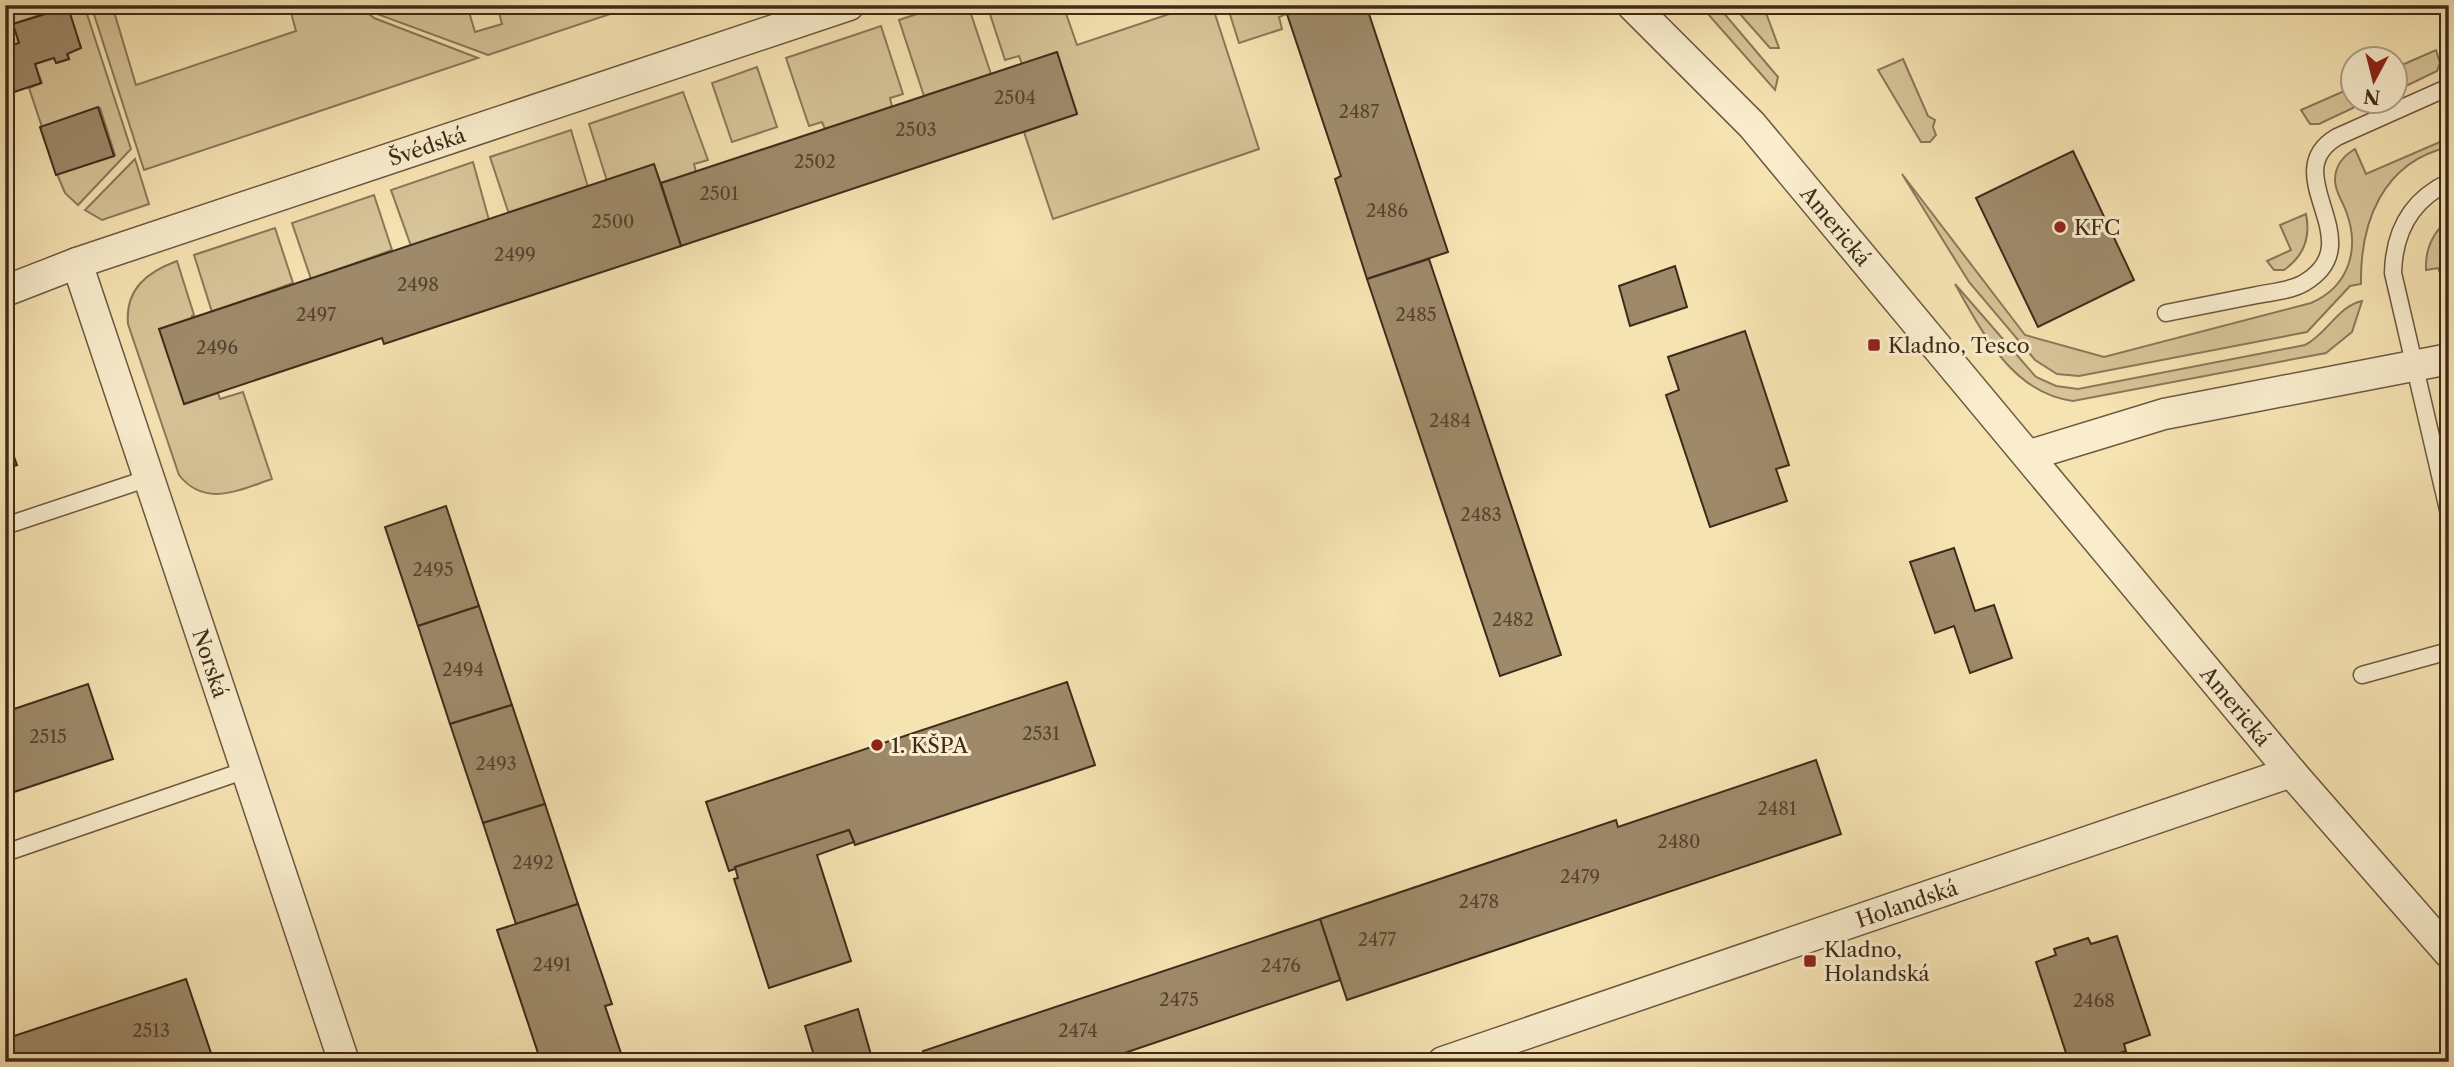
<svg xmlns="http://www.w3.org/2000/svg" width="2454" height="1067" font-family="'Libre Caslon Text',serif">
<rect width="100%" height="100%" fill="#f6e3b2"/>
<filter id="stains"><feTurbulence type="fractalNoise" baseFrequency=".00286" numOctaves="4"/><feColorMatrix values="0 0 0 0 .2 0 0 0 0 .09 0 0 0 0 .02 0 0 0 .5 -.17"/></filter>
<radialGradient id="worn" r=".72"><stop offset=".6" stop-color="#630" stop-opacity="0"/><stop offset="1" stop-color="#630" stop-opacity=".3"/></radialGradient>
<g fill="#d7c498" stroke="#8b775a" stroke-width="2">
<path d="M5,5H84L131,149L78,205L65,193L57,174L115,155L100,108L42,127L29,88L42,83L35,64L55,57L57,63L69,59L68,53L81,48L67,6L13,24L19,43L5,48Z"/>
<path d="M91,5H112L136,85L296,31L289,5H358L374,18L478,58L144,170Z"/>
<path d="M367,5H467L475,32L502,24L497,5H637L488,55L377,14Z"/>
<path d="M944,5H968L991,74L924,96L899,20Z"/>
<path d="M987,5H1063L1077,45L1196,5H1212L1259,149L1053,219L1024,132L1077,113L1057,52L1022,64L1019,56L1005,60Z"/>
<path d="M1227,5H1284L1287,14L1279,17L1282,29L1239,43Z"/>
<path d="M1700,5H1717L1778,77L1775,90Z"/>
<path d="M1732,5H1763L1779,48H1770Z"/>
<path d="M881,26L903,94L890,98L892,107L825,129L822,122L809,126L786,58Z"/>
<path d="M2436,50L2440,63L2437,71L2404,87H2395V68Z"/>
<path d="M1903,59L1928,116L1935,120L1933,127L1936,135L1930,142H1921L1878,70Z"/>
<path d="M757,67L777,127L732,142L712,83Z"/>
<path d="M2351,88L2352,102H2356L2353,108L2319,124H2310L2301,110Z"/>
<path d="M683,92L708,160L694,164L696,172L661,183L654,165L607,181L589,124Z"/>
<path d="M571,130L588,187L509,214L490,157Z"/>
<path d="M2449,138V147C2382,162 2360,223 2361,284L2350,286L2307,332L2079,376L2057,374L2035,360L1969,282L1902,174L2025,335L2104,357L2311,303C2350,286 2360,248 2346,211C2342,200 2335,192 2335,180C2335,166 2343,156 2355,149L2366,174Z"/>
<path d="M135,159L149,204L102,220L85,210Z"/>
<path d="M473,162L489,220L411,246L391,190Z"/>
<path d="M374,195L392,250L311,279L292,223Z"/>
<path d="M2306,214C2311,238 2304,256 2284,270H2274L2267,261L2291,250L2280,225Z"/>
<path d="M2449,219V294L2438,268L2426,270C2425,249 2433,232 2449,219Z"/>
<path d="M275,228L293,283L212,312L194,255Z"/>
<path d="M177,261L194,315L192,316L185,404L218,393L220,399L243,392L272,479C239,490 205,508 179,475L128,324C125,289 147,272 177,261Z"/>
<path d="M1955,284L2036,377L2056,386L2078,389L2305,345C2327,334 2338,306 2362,301L2352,332L2326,353L2073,401C2012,393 1983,333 1955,284Z"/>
</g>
<g fill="#9e8a6a" stroke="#3f2a1b" stroke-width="2">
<path d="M1284,5H1366L1448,252L1367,279L1335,179L1341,176Z"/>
<path d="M68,7L81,48L67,54L69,59L56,63L54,58L35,64L41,83L5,95V48L19,43L13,24Z"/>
<path d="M1057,52L1077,114L681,246L661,183Z"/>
<path d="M98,107L114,156L56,175L40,127Z"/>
<path d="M2073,151L2134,280L2038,327L1976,198Z"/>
<path d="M654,164L681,246L384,344L382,338L184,404L159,329Z"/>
<path d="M1429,259L1561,655L1500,676L1367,279Z"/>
<path d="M1675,266L1687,307L1630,326L1619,286Z"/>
<path d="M1745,331L1789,465L1776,469L1787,501L1710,527L1666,395L1679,390L1668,357Z"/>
<path d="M5,431L17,465L5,469Z"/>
<path d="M446,506L479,606L418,626L385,527Z"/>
<path d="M1954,548L1975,611L1994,605L2012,658L1970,673L1954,626L1935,633L1910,562Z"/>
<path d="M479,606L512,705L450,724L418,626Z"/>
<path d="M1067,682L1095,765L855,845L849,830L729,871L706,802Z"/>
<path d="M88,684L113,759L5,795V712Z"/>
<path d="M512,705L545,804L483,823L450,724Z"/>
<path d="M1816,760L1841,834L1347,1000L1320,919L1616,820L1618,827Z"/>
<path d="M545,804L578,904L516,924L483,823Z"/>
<path d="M849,830L854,842L817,855L851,961L769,988L734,879L738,878L735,867Z"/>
<path d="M578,904L612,1004L605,1006L624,1062H541L497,930Z"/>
<path d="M1320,919L1340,980L1098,1062H927L923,1051Z"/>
<path d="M2117,936L2150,1035L2124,1044L2126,1051L2093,1062L2089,1055L2069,1062L2036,962L2056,955L2054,949L2088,938L2091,944Z"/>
<path d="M186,979L211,1053L184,1062H5V1039Z"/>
<path d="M858,1009L873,1062H816L805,1026Z"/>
</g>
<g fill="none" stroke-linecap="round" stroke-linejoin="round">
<g stroke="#6d5841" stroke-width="19">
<g id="service">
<path d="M2449,182C2411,200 2394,232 2393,273L2449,514"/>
<path d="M2166,313C2196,307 2227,301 2257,295C2272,292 2290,291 2304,283C2374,242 2274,174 2337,137L2449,87"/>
<path d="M5,526L149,478"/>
<path d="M2362,675L2449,651"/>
<path d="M5,853L246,770"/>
</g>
</g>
<g stroke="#6d5841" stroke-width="33">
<g id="minor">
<path id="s1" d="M1632,5L1752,125L2291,772L2449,953"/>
<path id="s2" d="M77,263L344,1062"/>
<path id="s3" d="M5,291L77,263L849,5"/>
<path d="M2030,455L2164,414L2449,359"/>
<path id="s4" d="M1443,1062L2291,772"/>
</g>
</g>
<use href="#service" stroke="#f9edcd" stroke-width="16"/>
<use href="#minor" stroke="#f9edcd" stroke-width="30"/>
</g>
<g fill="#8f2418" stroke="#f9edcd" stroke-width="2.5">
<circle cx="2060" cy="227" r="7"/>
<rect x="1867" y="338" width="14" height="14" rx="3.5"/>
<circle cx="877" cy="745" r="7"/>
<rect x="1803" y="954" width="14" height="14" rx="3.5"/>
</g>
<g text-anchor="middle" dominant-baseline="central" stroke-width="6" stroke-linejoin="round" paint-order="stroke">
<g font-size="18" fill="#57422f">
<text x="1015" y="98">2504</text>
<text x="1359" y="112">2487</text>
<text x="916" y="130">2503</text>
<text x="815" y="162">2502</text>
<text x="719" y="194">2501</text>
<text x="1387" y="211">2486</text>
<text x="613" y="222">2500</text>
<text x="515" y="255">2499</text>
<text x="418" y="285">2498</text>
<text x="316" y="315">2497</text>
<text x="1416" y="315">2485</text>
<text x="217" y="348">2496</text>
<text x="1450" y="421">2484</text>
<text x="1481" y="515">2483</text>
<text x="433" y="570">2495</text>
<text x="1513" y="620">2482</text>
<text x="463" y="670">2494</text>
<text x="1041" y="734">2531</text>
<text x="48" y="737">2515</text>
<text x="496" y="764">2493</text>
<text x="1777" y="809">2481</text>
<text x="1679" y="842">2480</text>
<text x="533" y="863">2492</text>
<text x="1580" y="877">2479</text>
<text x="1479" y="902">2478</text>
<text x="1377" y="940">2477</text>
<text x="552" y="965">2491</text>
<text x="1281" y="966">2476</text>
<text x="1179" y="1000">2475</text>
<text x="2094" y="1001">2468</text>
<text x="151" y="1031">2513</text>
<text x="1078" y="1031">2474</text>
</g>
<g font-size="21" fill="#3f2a1b" stroke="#f9edcd">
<text stroke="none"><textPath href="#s3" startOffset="446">Švédská</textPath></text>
<text stroke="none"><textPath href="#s1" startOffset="301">Americká</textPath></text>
<text stroke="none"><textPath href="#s2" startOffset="422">Norská</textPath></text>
<text stroke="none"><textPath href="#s1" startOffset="926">Americká</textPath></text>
<text stroke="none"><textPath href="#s4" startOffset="490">Holandská</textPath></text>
</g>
<g font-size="21" fill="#3f2a1b" stroke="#f9edcd" text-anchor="start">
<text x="2074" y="227">KFC</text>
<text x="1888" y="345">Kladno, Tesco</text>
<text x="891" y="745">1. KŠPA</text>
<text x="1824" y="949">Kladno,<tspan x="1824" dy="24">Holandská</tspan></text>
</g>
</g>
<rect width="2454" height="1067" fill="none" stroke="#f6e3b2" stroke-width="28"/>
<rect x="7" y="7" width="2440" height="1053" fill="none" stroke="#3f2a1b" stroke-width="3.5"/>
<rect x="14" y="14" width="2426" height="1039" fill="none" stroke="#3f2a1b" stroke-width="2"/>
<g transform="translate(2374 80) rotate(187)"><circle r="33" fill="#f9edcd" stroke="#af9f86" stroke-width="2"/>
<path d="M0-5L12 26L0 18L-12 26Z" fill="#8f2418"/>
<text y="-10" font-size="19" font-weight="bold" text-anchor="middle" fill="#3f2a1b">N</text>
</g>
<rect width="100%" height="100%" filter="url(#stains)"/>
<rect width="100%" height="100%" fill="url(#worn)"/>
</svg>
